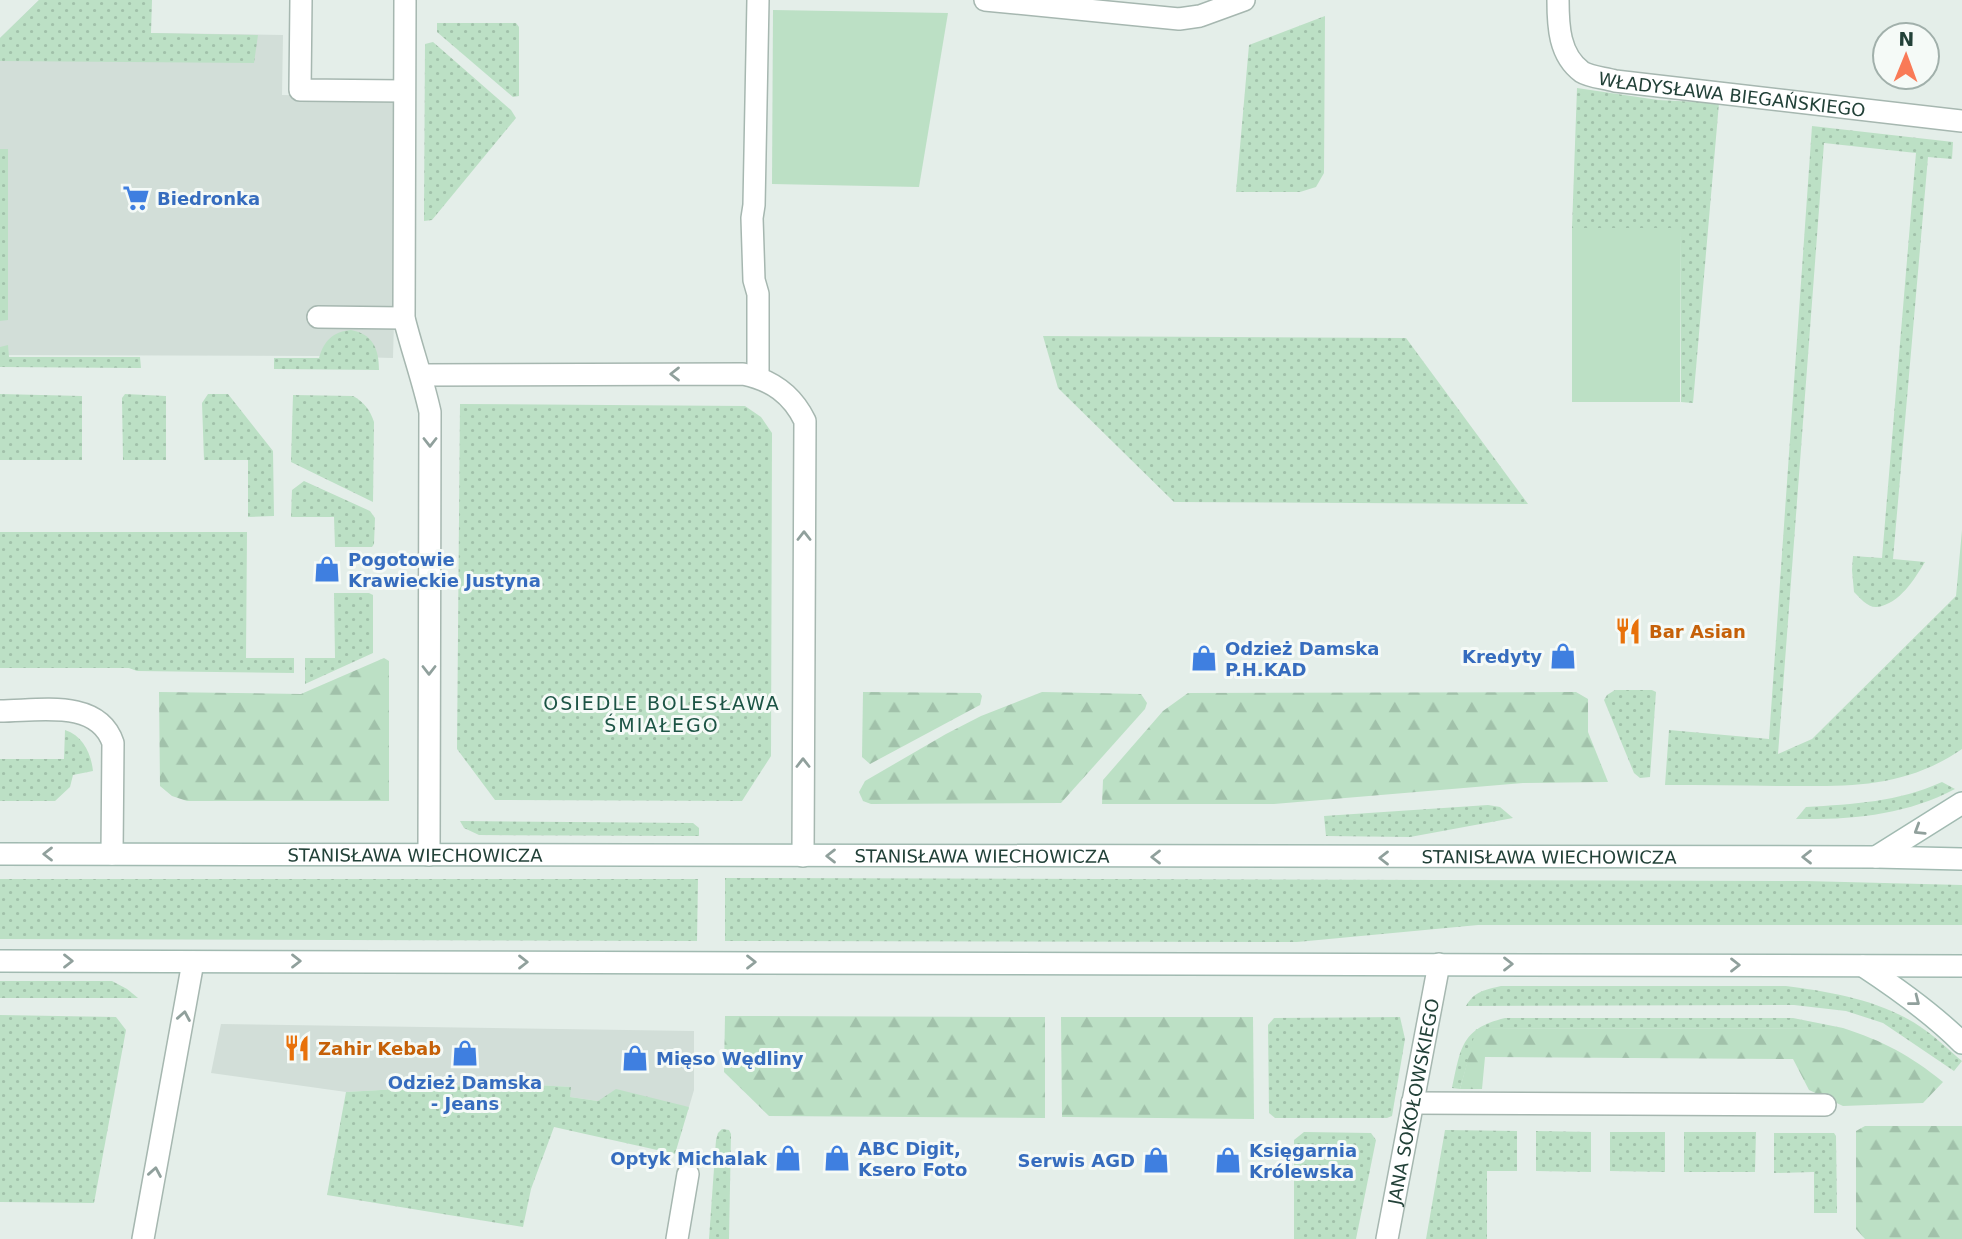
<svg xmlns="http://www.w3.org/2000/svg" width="1962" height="1239" font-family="'DejaVu Sans',sans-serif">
<defs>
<pattern id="grass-dots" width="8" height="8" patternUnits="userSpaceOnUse" patternTransform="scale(1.75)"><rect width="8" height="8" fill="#bce0c5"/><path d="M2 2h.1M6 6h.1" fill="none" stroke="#a1c1aa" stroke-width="1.8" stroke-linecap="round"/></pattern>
<pattern id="forest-firs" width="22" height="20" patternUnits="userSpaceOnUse" patternTransform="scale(1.75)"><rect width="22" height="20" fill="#bce0c5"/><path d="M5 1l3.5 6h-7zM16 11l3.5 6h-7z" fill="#a1c1aa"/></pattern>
</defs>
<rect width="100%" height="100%" fill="#e4eee9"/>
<g fill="#d2ded8">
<path d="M39,0L151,33L283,35L282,95L400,97L393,358L319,356L0,355V38Z"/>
<path d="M221,1024L694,1031V1090L689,1107L598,1101L570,1097V1087L503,1083L346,1092L211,1073Z"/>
</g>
<g fill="url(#grass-dots)">
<path d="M39,0H152L151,33L258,35L254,63L0,61V38Z"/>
<path d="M1325,16L1324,173L1316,187L1300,192H1236L1249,45Z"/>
<path d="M437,23H516L519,27V96L513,97L437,32Z"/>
<path d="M433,42L511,110L516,118L432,220L424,221L425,44Z"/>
<path d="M1577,88L1658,100L1719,103L1693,403L1681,402L1680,229L1572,228Z"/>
<path d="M1812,126L1953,142L1952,159L1928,157L1893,559L1925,562C1915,578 1900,604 1877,607C1868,608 1860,598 1854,592L1852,570L1853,556L1882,558L1916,153L1824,143L1778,754L1812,739L1956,596L1962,530V749C1902,790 1846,786 1777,786C1740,785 1702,785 1665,785L1669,730L1769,739Z"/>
<path d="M0,149H8V320L0,321Z"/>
<path d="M351,330C373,334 379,349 379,370L274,369V358H319C324,341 332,332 351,330Z"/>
<path d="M1043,336L1406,338L1528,504L1174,502L1058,388Z"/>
<path d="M8,345L9,357H140L141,368L0,367V347Z"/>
<path d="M0,394L82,396V460H0Z"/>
<path d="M125,394L166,396V460H123L122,398Z"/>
<path d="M208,394H228L273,451L274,516L248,517V460H204L202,403Z"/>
<path d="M293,395L353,396C364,402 370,410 374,422L373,502L291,462Z"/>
<path d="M460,404L745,406L761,417L772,433L771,756L742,801L495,800L457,749Z"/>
<path d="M304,481L370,511L375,518L374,544L372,547H335L334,517H291L292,490Z"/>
<path d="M0,532H247L246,658H294V673L137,671L129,668H0Z"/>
<path d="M334,593H369L373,595V653L305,684V658H335Z"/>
<path d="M1615,690H1652L1656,692L1650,777L1640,778L1634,773L1604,700L1607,695Z"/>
<path d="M65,730C83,736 91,753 93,771L73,775L70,787L55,801H0V759H64Z"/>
<path d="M1942,782L1955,789C1906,815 1851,820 1796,819L1806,807C1854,804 1898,802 1942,782Z"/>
<path d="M1488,805L1500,807L1513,818L1410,837L1326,836L1324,816Z"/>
<path d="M460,821L693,823L699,828V836L479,835L464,828Z"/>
<path d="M725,878L1806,881L1962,885V925H1478L1297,942L725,941Z"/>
<path d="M0,879H698L697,941L0,939Z"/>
<path d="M0,981H112L127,989L138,998H0Z"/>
<path d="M1501,986H1786C1832,992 1886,1001 1925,1030C1938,1039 1950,1051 1962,1061L1954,1071L1883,1023L1846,1011L1794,1005L1466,1006C1475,991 1484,990 1501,986Z"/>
<path d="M0,1015L116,1017L126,1030L94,1203L0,1202Z"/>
<path d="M1400,1017L1405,1039L1392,1116L1387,1118H1275L1269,1113L1268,1025L1274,1018Z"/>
<path d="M1505,1018H1793L1843,1028L1477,1029L1460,1089L1452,1088C1461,1049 1460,1029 1505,1018Z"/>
<path d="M503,1083L571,1087L570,1097L598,1101L616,1089L689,1107L675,1154L554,1127L531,1189L523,1227L327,1195L346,1092Z"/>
<path d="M722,1129L729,1130L731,1134L729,1239H709L716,1140L718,1133Z"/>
<path d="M1445,1130L1517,1131V1171H1487V1239H1426Z"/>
<path d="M1536,1131L1591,1132V1172L1536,1171Z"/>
<path d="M1304,1132L1371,1133L1376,1140L1356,1239H1294V1140Z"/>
<path d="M1610,1132H1665V1172L1610,1171Z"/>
<path d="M1684,1132H1756L1755,1172H1684Z"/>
<path d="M1774,1133H1834L1836,1136L1837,1213H1814V1172L1774,1173Z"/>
</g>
<g fill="url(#forest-firs)">
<path d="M384,658L389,661V801H187L172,796L160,786L159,692L301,694Z"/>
<path d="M863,692L980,693L982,696L980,705L870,764L862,757Z"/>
<path d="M1042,692L1141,694L1147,703L1145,709L1061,803L871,804L863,801L859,792L865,781L946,734L981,716Z"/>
<path d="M1576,692L1588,699V732L1608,782L1523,783L1274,804H1102L1103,780L1163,711L1188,693Z"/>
<path d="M725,1016L1045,1017V1118L769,1116L724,1072Z"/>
<path d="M1061,1017H1253L1254,1119L1062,1117Z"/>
<path d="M1843,1028C1883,1041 1910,1055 1943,1082L1923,1103L1843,1106L1809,1090L1793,1059L1485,1057L1482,1089H1460L1476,1029Z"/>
<path d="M1865,1126H1962V1239H1865L1856,1229V1131Z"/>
</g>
<g fill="#bce0c5">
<path d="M773,10L948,13L919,187L772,184Z"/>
<rect x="1572" y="228" width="108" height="174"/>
</g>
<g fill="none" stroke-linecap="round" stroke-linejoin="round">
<g stroke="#a6b7b0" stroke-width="24">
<g id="street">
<path d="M301,0L300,90L404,91"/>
<path d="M758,0L754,205L752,218L754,280L758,294V377"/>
<path d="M985,0L1179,19L1200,16L1244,0"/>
<path id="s1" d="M1558,0C1558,26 1559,55 1582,72C1590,77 1605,78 1615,81L1962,121"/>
<path d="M405,1L404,318C412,350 423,380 430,412L429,855"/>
<path d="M318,317L404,318"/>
<path d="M422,375L743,374C772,380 792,394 805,421L803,856"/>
<path d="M0,711C38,711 98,698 113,743L112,854"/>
<path d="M1412,1103L1825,1105"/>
<path d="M143,1239L193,962"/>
<path d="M677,1239L688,1174"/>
<path id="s2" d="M1387,1239L1439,964"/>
</g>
</g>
<g stroke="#a1bab1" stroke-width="24">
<g id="secondary">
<path id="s3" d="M0,854L1876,857L1962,859"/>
<path d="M1876,857L1962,803"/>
<path d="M0,961L1962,966"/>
<path d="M1863,966C1898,989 1932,1013 1962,1043"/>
</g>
</g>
<use href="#street" stroke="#fff" stroke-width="21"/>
<use href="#secondary" stroke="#fff" stroke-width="21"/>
</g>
<defs><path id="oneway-chevron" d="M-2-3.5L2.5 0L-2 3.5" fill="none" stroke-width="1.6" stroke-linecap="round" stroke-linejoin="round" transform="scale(1.75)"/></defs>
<g stroke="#90a09c">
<use href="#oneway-chevron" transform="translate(675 374) rotate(180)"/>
<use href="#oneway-chevron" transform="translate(430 442) rotate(90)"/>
<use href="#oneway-chevron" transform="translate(804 536) rotate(-90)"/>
<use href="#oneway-chevron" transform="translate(429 670) rotate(90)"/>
<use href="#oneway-chevron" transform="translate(803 763) rotate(-90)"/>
<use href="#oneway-chevron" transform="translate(1919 830) rotate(148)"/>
<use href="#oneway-chevron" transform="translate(48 854) rotate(-180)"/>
<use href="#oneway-chevron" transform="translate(831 856) rotate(-180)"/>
<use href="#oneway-chevron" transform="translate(1156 857) rotate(-180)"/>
<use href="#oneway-chevron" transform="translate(1807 857) rotate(180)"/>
<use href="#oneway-chevron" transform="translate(1384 858) rotate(180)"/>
<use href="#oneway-chevron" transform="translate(68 961)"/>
<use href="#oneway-chevron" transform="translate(296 961)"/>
<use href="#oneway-chevron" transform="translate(523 962)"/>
<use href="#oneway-chevron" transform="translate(751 962)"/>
<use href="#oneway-chevron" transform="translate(1508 964)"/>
<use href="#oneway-chevron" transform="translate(1735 965)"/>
<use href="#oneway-chevron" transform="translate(1915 1001) rotate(38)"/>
<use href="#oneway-chevron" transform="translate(184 1016) rotate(-80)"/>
<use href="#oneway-chevron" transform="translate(155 1172) rotate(-80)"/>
</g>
<defs>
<g id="supermarket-bare" transform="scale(2.1)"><path d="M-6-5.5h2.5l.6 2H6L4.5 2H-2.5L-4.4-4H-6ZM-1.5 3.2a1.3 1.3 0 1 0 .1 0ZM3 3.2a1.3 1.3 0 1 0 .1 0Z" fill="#3f7fe0" stroke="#f5faf7" stroke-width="2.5" paint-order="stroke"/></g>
<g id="shop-bare" transform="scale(2.1)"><path d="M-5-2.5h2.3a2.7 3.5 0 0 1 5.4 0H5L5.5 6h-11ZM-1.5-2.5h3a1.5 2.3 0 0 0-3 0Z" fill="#3f7fe0" stroke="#f5faf7" stroke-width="2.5" paint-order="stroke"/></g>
<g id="restaurant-bare" transform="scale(2.1)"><path d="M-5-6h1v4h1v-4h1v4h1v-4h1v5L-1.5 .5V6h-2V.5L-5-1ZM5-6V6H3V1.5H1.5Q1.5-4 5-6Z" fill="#e8710a" stroke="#f5faf7" stroke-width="2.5" paint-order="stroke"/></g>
</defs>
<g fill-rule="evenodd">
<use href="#supermarket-bare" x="136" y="198"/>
<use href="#shop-bare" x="327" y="569"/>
<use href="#restaurant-bare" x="1628" y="631"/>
<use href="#shop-bare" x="1563" y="656"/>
<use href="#shop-bare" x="1204" y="658"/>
<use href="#restaurant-bare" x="297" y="1048"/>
<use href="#shop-bare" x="465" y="1053"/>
<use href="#shop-bare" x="635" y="1058"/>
<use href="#shop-bare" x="788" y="1158"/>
<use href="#shop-bare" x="837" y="1158"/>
<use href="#shop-bare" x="1156" y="1160"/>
<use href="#shop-bare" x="1228" y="1160"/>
</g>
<g text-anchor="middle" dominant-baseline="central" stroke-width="6" stroke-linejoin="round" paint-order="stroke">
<g font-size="18" fill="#224138" stroke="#f5faf7">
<text stroke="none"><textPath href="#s1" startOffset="231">WŁADYSŁAWA BIEGAŃSKIEGO</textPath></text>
<text stroke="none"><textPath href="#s3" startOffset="415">STANISŁAWA WIECHOWICZA</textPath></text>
<text stroke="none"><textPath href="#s3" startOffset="982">STANISŁAWA WIECHOWICZA</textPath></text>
<text stroke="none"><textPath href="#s3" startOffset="1549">STANISŁAWA WIECHOWICZA</textPath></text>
<text stroke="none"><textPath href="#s2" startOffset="140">JANA SOKOŁOWSKIEGO</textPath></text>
</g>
<g font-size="18" font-weight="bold" fill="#366cbe" stroke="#f5faf7" text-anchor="start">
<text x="157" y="198">Biedronka</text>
<text x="348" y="559">Pogotowie<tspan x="348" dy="21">Krawieckie Justyna</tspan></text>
<text x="1225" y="648">Odzież Damska<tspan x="1225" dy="21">P.H.KAD</tspan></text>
<text x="1542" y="656" text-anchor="end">Kredyty</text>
<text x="656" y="1058">Mięso Wędliny</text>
<text x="465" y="1082" text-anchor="middle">Odzież Damska<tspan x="465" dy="21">- Jeans</tspan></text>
<text x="858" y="1148">ABC Digit,<tspan x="858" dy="21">Ksero Foto</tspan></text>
<text x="1249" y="1150">Księgarnia<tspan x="1249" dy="21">Królewska</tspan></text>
<text x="767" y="1158" text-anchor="end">Optyk Michalak</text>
<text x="1135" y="1160" text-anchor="end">Serwis AGD</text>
</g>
<g font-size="18" font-weight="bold" fill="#c56008" stroke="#f5faf7" text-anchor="start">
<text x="1649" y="631">Bar Asian</text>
<text x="318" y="1048">Zahir Kebab</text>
</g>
<g font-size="19" letter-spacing="2" fill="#1c5445" stroke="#f5faf7">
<text x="662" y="703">OSIEDLE BOLESŁAWA<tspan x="662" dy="22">ŚMIAŁEGO</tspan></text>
</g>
</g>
<g transform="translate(1906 56) rotate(1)"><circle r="33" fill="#f5faf7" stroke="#a1b0ab" stroke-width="2"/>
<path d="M0-5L12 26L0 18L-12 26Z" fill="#f97a57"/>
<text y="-10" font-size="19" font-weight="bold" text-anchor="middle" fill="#224138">N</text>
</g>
</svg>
